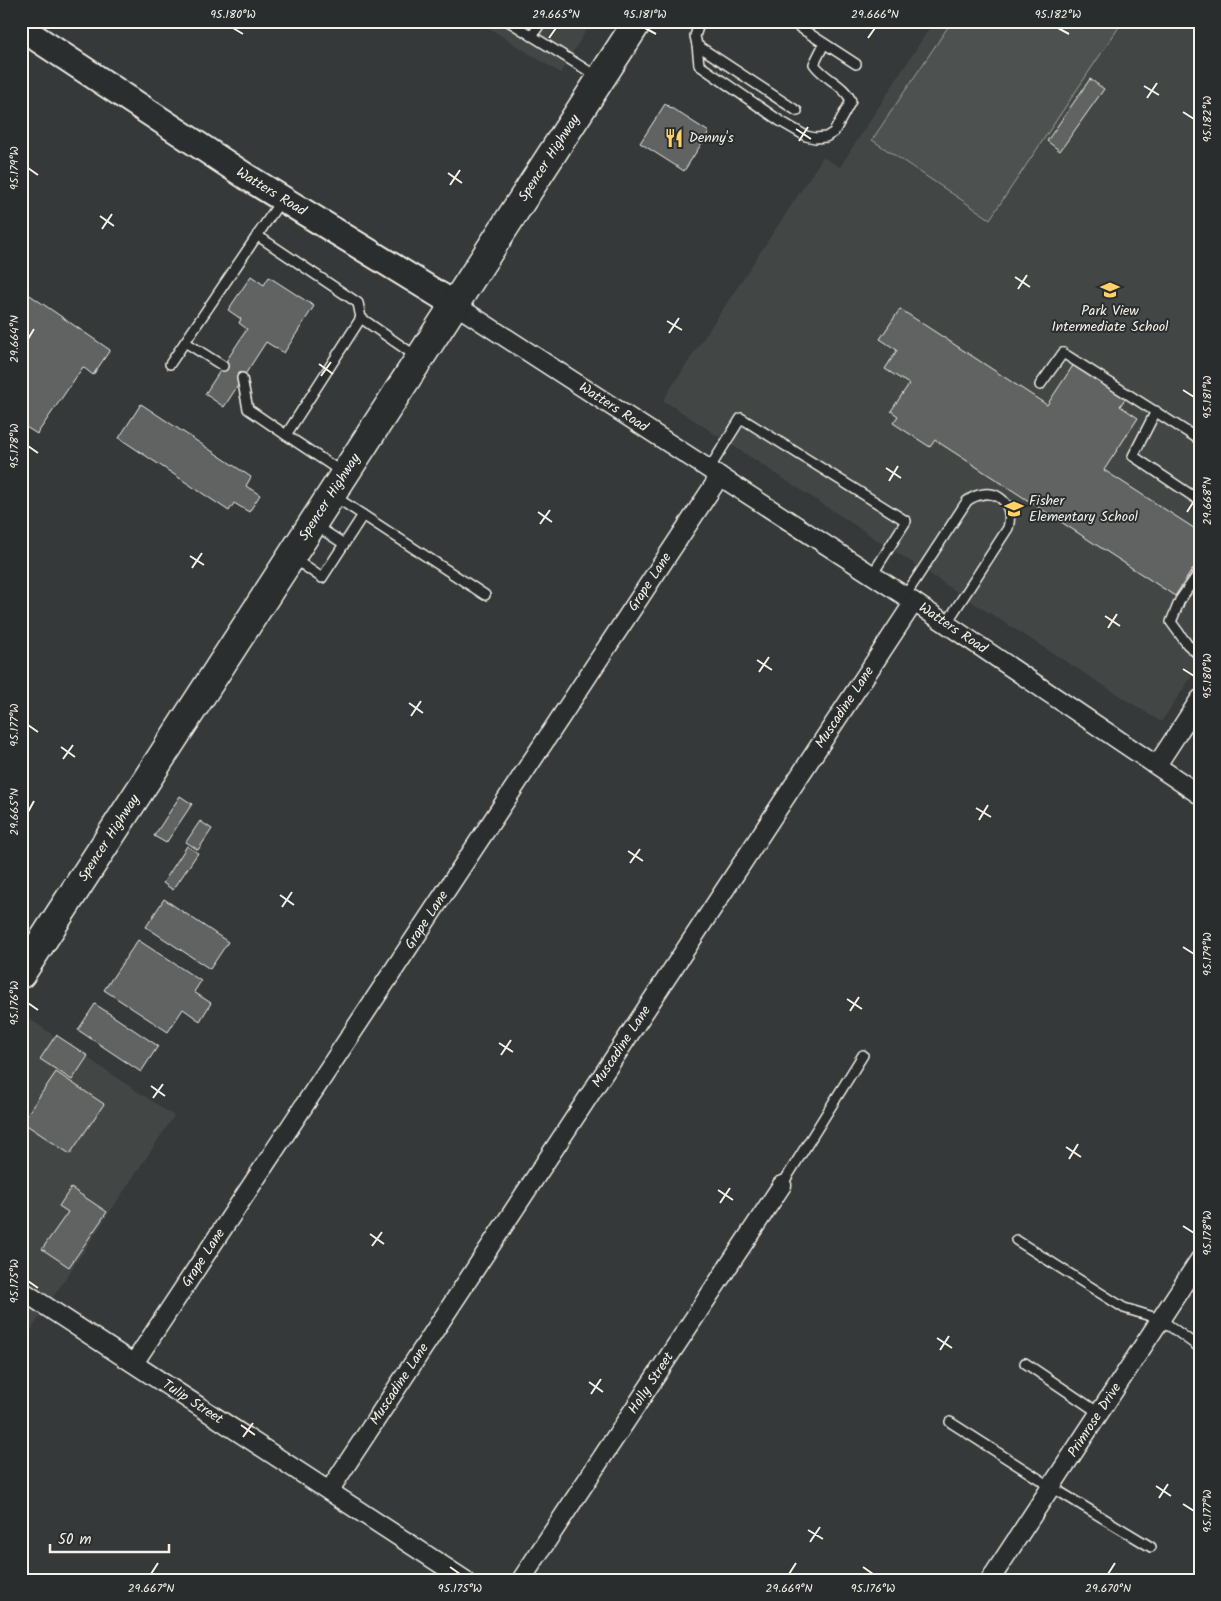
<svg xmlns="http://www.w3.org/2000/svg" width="1221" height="1601" font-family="Kalam,sans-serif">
<rect width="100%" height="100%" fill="#363939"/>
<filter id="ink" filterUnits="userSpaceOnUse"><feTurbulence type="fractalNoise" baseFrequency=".02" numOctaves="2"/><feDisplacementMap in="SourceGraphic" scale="10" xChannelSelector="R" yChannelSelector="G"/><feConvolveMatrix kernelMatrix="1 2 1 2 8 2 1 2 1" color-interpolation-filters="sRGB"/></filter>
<g filter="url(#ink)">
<g fill="#434645">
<path d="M478,21H592L560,73Z"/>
<path d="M934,21H1200V664L1161,722L977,605L663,400L823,157L840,167Z"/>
<path d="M22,1014L174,1116L21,1345V1015Z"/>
</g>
<path fill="#4e514f" stroke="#a1a19c" d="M952,21H1123L990,219L872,140Z"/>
<g fill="#616362" stroke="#f4f1e8">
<path d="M1090,79L1104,89L1060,151L1047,141Z"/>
<path d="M665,104L709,132L684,171L640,143Z"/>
<path d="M251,276L264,285L269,277L314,306L284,353L266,342L224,407L205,394L247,329L239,323L241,319L228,310Z"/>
<path d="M21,289L110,350L93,375L83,367L37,434L21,424Z"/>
<path d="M900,309L1047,405L1074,364L1126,398L1120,406L1138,418L1104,470L1200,532V558L1175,596L935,440L930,447L893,423L898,416L891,411L909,384L885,369L897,350L880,339Z"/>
<path d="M141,404L251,477L246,486L260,495L249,512L234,503L229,511L119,438Z"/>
<path d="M180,796L192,804L166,843L154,836Z"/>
<path d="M200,821L212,829L198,850L186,842Z"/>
<path d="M187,846L198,853L173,890L163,883Z"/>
<path d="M164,899L228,942L210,969L146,927Z"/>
<path d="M138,940L201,981L194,992L211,1003L200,1021L183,1009L168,1032L104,990Z"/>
<path d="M95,1004L158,1046L141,1072L78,1030Z"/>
<path d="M56,1035L88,1056L72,1080L40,1059Z"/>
<path d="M56,1072L104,1104L70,1154L22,1122Z"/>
<path d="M71,1188L107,1212L69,1267L42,1249L68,1212L59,1206Z"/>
</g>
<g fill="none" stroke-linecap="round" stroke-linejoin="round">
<g stroke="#f4f1e8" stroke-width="12">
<g id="lane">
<path d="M508,21L598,77"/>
<path d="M700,21L695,36L697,45L797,111"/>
<path d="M790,21L856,64"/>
<path d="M532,36L542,21"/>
<path d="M697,45L699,65L780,121L806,136L815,138L826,137L834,132L851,101C844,84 824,79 814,64L824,44"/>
<path d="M258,236L358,303L361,318L417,357"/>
<path d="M185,342L223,366"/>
<path d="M170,364L282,199"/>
<path d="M242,378L248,409L286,435"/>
<path d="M1040,385L1063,353L1200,440"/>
<path d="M1156,411L1133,456L1200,501"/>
<path d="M709,469L741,418L906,521L872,575"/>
<path d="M343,473L286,435L361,318"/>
<path d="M334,496L485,595"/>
<path d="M315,525L344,544"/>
<path d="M293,558L322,578L363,515"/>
<path d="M1200,571L1180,600L1171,622L1187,644L1200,656"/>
<path d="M905,596L967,501C990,484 1016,499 1008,528L946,624"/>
<path d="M782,1185L863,1055"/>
<path d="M1016,1240L1124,1308L1160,1319L1200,1348"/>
<path d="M1025,1363L1099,1413"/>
<path d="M950,1422L1050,1486L1151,1547"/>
</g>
</g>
<g stroke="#f4f1e8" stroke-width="21">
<g id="street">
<path id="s1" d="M454,304L914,602L1200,795"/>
<path d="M1157,765L1200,699"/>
<path id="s2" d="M21,1290L465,1580"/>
<path id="s3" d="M134,1363L720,476"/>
<path id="s4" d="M329,1491L914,602"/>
<path id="s5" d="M521,1580L782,1185"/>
<path id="s6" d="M990,1580L1200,1259"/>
</g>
</g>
<g stroke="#f4f1e8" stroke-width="29">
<g id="secondary">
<path id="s7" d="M21,28L247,177L454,304"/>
</g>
</g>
<g stroke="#f4f1e8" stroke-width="31">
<g id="primary">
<path id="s8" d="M21,974L638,21"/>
</g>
</g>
<use href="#lane" stroke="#2a2d2e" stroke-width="9"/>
<use href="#street" stroke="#2a2d2e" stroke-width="18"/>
<use href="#secondary" stroke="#2a2d2e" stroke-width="25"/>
<use href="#primary" stroke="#2a2d2e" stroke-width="28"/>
</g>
</g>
<path fill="none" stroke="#f4f1e8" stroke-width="2" d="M233,28L243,34M645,28L656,34M1058,28L1069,34M549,38L556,28M868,38L875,28M1144,86L1159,95M1147,98L1157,83M1183,112L1194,119M796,129L811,139M799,141L808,127M28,168L38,175M448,173L462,183M450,185L460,170M100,216L114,226M102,229L112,214M1015,277L1030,287M1018,289L1027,275M667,321L682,330M669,333L679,318M28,339L34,329M319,364L333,374M321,376L331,362M1183,390L1194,397M28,446L38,453M886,468L901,478M889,481L898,466M538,512L552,522M1187,512L1194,501M540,524L550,510M190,556L204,565M192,568L202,553M1105,616L1120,626M1108,628L1117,614M757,660L772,670M1183,669L1194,676M759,672L769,657M409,703L423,713M411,716L421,701M28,725L38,732M61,747L75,757M63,759L73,745M976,808L991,817M28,812L34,801M979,820L988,805M628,851L643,861M630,863L640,849M280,895L294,905M282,907L292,892M1183,947L1194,954M847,999L862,1009M28,1003L38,1010M850,1011L859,997M499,1043L513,1052M501,1055L511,1040M151,1086L165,1096M153,1098L163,1084M1066,1147L1081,1157M1069,1159L1078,1144M718,1190L733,1200M720,1203L730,1188M1183,1226L1194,1233M370,1234L384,1244M372,1246L382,1232M28,1281L38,1288M937,1338L952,1348M940,1350L949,1336M589,1382L603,1392M591,1394L601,1379M241,1425L255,1435M243,1437L253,1423M1156,1486L1171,1496M1159,1498L1168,1484M1183,1504L1194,1511M808,1530L823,1539M810,1542L820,1527M450,1567L460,1574M863,1567L873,1574M151,1574L158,1563M789,1574L796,1563M1108,1574L1115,1563"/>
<defs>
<g id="restaurant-bare" transform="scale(1.5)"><path d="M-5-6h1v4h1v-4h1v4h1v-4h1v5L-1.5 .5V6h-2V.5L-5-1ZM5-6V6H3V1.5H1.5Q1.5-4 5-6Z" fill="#ffd166" stroke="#2a2d2e" stroke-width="2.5" paint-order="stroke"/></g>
<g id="school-bare" transform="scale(1.5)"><path d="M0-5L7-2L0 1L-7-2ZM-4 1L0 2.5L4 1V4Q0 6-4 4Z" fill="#ffd166" stroke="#2a2d2e" stroke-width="2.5" paint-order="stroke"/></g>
</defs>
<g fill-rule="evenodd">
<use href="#restaurant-bare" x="674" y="138"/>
<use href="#school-bare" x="1110" y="290"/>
<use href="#school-bare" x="1014" y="509"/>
</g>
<g text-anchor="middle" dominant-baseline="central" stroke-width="4" stroke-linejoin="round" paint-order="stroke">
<g font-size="14" fill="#f4f1e8" stroke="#2a2d2e" text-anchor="start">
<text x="689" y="138">Denny's</text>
<text x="1110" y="311" text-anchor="middle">Park View<tspan x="1110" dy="16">Intermediate School</tspan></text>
<text x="1029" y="501">Fisher<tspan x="1029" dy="16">Elementary School</tspan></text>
</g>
<g font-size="14" fill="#f4f1e8" stroke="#2a2d2e">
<text stroke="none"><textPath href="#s8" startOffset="972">Spencer Highway</textPath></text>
<text stroke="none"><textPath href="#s7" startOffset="299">Watters Road</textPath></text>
<text stroke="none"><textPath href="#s1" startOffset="190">Watters Road</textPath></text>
<text stroke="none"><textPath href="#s8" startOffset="568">Spencer Highway</textPath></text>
<text stroke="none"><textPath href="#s3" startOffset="936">Grape Lane</textPath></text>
<text stroke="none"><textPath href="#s1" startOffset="595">Watters Road</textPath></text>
<text stroke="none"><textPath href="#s4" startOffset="938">Muscadine Lane</textPath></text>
<text stroke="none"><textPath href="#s8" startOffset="162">Spencer Highway</textPath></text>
<text stroke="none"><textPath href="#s3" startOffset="531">Grape Lane</textPath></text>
<text stroke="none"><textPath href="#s4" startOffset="532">Muscadine Lane</textPath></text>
<text stroke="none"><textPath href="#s3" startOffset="126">Grape Lane</textPath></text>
<text stroke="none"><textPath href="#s5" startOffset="236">Holly Street</textPath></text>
<text stroke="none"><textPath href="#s4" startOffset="128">Muscadine Lane</textPath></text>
<text stroke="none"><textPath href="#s2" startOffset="205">Tulip Street</textPath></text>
<text stroke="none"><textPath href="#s6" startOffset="191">Primrose Drive</textPath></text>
</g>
</g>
<rect width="1221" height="1601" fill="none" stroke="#2a2d2e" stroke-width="55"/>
<path d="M50 1544v8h119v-8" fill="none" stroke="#f4f1e8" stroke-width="2.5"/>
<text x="58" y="1544" font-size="15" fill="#f4f1e8" stroke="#2a2d2e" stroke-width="4" paint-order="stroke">50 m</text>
<rect x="28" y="28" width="1166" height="1546" fill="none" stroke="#f4f1e8" stroke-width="2"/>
<g font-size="12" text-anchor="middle" fill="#f4f1e8">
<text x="233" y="18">95.180°W</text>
<text x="556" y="18">29.665°N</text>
<text x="645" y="18">95.181°W</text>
<text x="875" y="18">29.666°N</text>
<text x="1058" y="18">95.182°W</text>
<text transform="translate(1207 119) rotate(-90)" y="4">95.182°W</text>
<text transform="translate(14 168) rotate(-90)" y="4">95.179°W</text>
<text transform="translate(14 339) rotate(-90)" y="4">29.664°N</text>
<text transform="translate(1207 397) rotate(-90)" y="4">95.181°W</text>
<text transform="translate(14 446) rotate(-90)" y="4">95.178°W</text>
<text transform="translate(1207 501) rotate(-90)" y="4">29.668°N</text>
<text transform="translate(1207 676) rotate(-90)" y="4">95.180°W</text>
<text transform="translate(14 725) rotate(-90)" y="4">95.177°W</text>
<text transform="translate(14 812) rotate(-90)" y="4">29.665°N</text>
<text transform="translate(1207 954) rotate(-90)" y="4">95.179°W</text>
<text transform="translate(14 1003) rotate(-90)" y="4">95.176°W</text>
<text transform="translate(1207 1233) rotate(-90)" y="4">95.178°W</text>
<text transform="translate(14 1281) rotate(-90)" y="4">95.175°W</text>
<text transform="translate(1207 1511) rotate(-90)" y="4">95.177°W</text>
<text x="151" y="1592">29.667°N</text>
<text x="460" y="1592">95.175°W</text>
<text x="789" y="1592">29.669°N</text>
<text x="873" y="1592">95.176°W</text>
<text x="1108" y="1592">29.670°N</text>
</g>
</svg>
